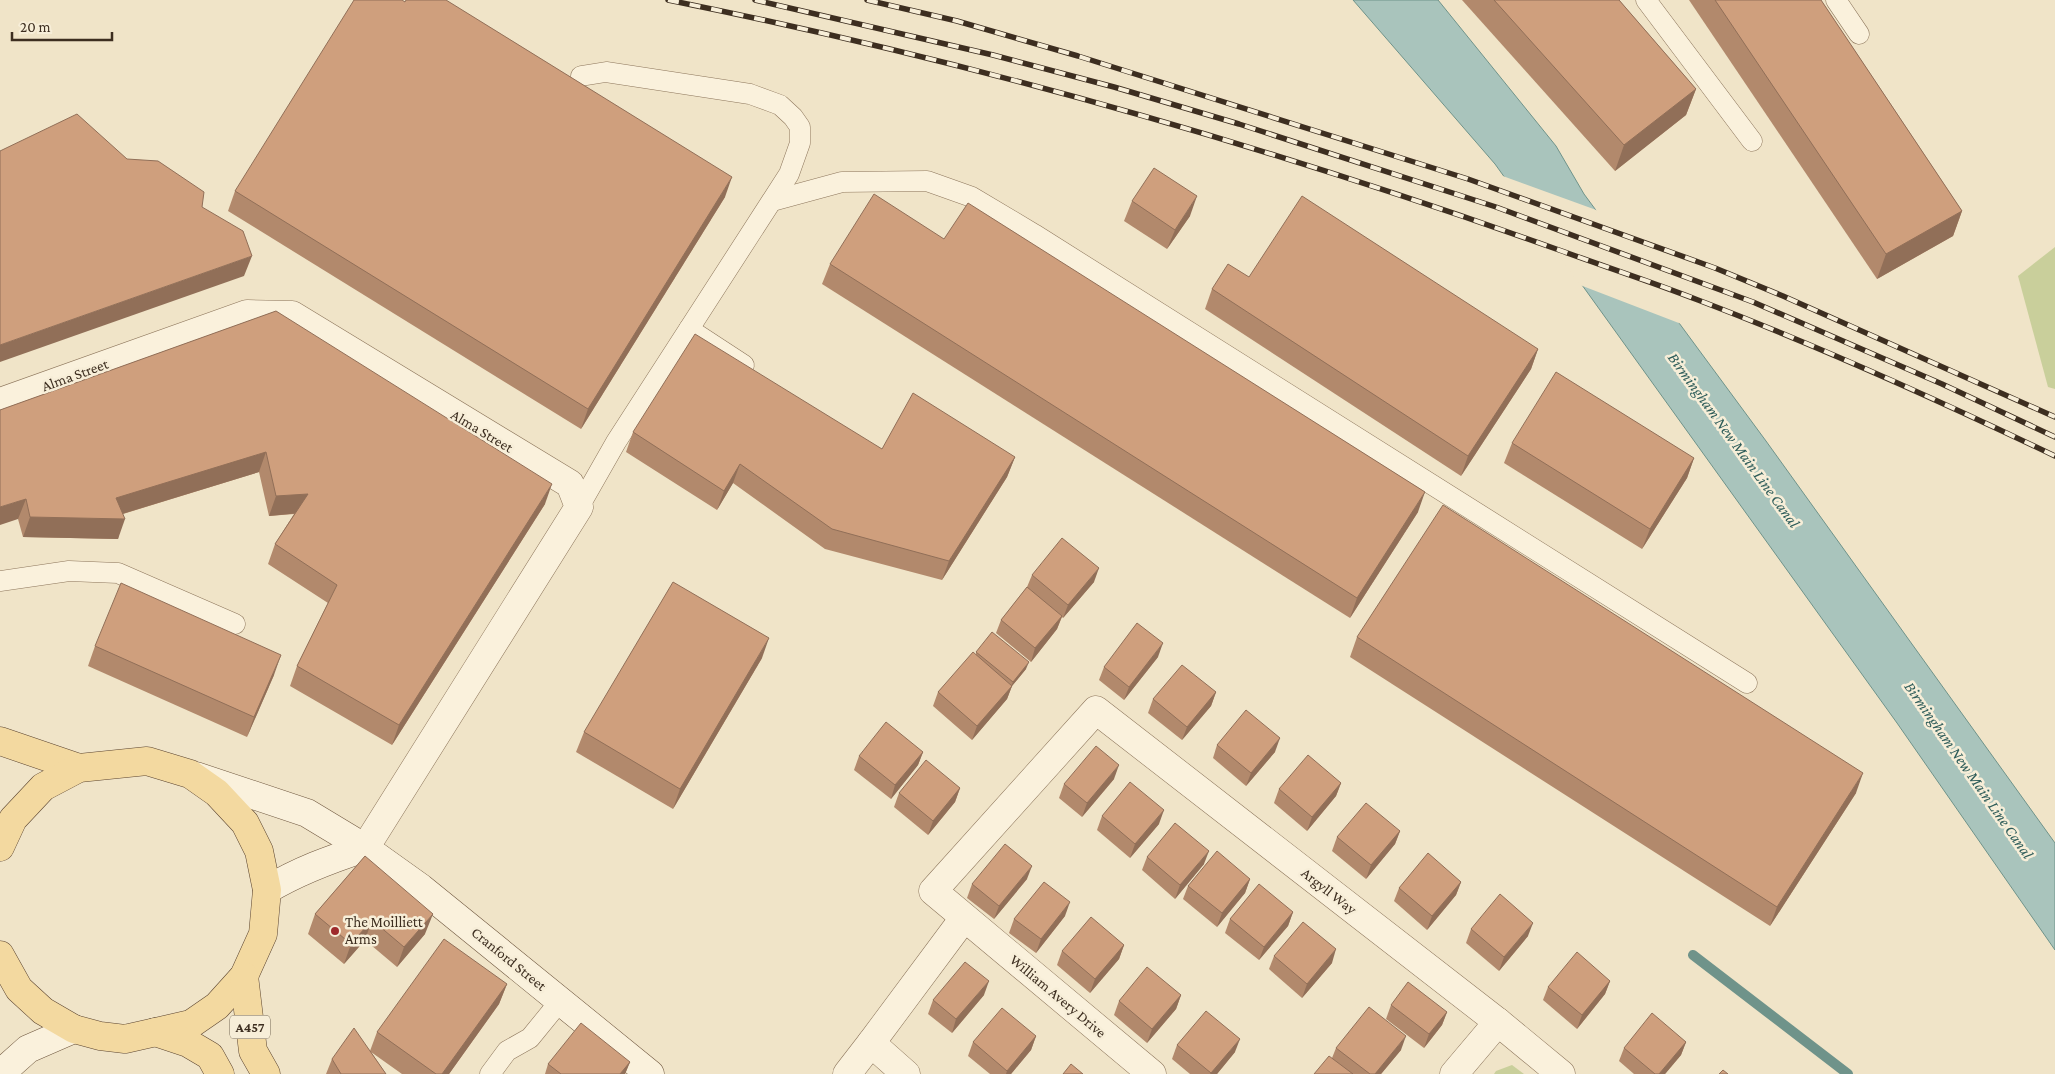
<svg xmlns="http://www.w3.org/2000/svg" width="2055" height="1074" font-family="'Crimson Pro',serif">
<rect width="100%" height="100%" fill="#f0e4c8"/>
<g fill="#c9cf9b">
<path d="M2055,247V389L2048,387L2018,276Z"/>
<path d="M1512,1065L1524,1074H1494L1496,1071Z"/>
</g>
<path fill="#a9c4bc" stroke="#6f938a" d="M1353,0H1438L1556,146L1584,194L1766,441L2055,843V950L1897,723L1495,164Z"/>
<path fill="#f0e4c8" d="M1500,175L1599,211L1684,325L1580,285Z"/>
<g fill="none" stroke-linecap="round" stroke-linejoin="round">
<path stroke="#6f938a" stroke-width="10" d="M1693,955L1848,1074"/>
<g stroke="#8d765c" stroke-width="21">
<g id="lane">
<path d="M1646,0L1752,141"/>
<path d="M1836,0L1859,34"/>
<path d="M772,201L842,182L927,181L972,197L1034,234L1747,683"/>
<path d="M689,329L744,365"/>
<path d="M579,507L616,442L789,174L800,143V127L793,117L780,105L750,94L606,72L581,76"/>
<path d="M0,581L69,571L118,573L235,624"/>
<path d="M490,1074L507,1051L530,1038L561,1000"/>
</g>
</g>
<g stroke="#8d765c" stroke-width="29">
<g id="street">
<path d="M0,402L247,314L292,315L570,484L579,507L365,848"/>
<path d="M847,1074L871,1043"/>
<path d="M906,1074L871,1043L964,918"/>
<path d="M1152,1074L933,891L1096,710L1498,1022L1561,1074"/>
<path d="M1454,1074L1498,1022"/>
</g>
</g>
<g stroke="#6f573f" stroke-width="29">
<g id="secondary">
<path d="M196,776L307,813L365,848L421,888L650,1074"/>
<path d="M267,890C298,871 331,859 365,848"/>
<path d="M0,1074L28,1049L74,1029"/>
</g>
</g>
<g stroke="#5b4430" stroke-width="29">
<g id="primary">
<path d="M0,741L79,768"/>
<path d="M0,847L13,819L43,787L79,768L147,761L190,774L217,793L245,823L259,851L267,890L263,934L244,976L217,1006L191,1024L125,1039L100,1036L74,1029L43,1011L19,989L0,955"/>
<path d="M244,976L253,1051L266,1074"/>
<path d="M155,1032L188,1043L210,1056L220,1074"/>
</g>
</g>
<use href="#lane" stroke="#faf1dc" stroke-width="20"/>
<use href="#street" stroke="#faf1dc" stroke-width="28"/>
<use href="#secondary" stroke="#faf1dc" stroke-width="28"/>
<use href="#primary" stroke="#f3d9a0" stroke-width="28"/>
<g stroke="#3d2e20" stroke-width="5.5">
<g id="rail">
<path d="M668,0C972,61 1268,146 1559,250C1606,267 1652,282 1698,300C1819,346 1938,400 2055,456"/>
<path d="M755,0L993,55L1114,87L1239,124L1496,207L1753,302L1942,384L2055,437"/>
<path d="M867,0L957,21L1078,56L1468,179L1715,268L1783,296L2055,417"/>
</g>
</g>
<use href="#rail" stroke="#f7eed8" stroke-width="4" stroke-dasharray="11" stroke-linecap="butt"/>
</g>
<g fill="#b2896c">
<path d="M1462,0H1619L1696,89L1686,115L1615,171Z"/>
<path d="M1689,0H1821L1962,211L1953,236L1877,279Z"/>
<path d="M235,191L725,197L581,429L228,211Z"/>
<path d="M1132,201L1190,216L1167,249L1124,221Z"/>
<path d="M944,239L1418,512L1350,618L822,284L830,264Z"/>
<path d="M1212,289L1538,349L1531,369L1461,476L1205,309Z"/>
<path d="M276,311L545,504L392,745L290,686L297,666L328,603L268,564L275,544L294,514L269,516L259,472L123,514L118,539L23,537L18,519L0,410Z"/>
<path d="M633,432L882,449L1015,457L1007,477L942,580L825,549L733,483L717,510L626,452Z"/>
<path d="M1512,443L1694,458L1687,478L1642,549L1504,463Z"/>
<path d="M1032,575L1094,582L1063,618L1062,617L1057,629L1031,662L996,633L1001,620L1027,587Z"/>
<path d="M1357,637L1856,793L1770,926L1350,657Z"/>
<path d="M95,646L274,675L247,737L88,666Z"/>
<path d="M976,652L1026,669L1012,686L1007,699L972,740L933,706L938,692L976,654Z"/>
<path d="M1158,657L1124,700L1099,680L1104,667Z"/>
<path d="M762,658L673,809L576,752L584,732Z"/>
<path d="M1216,692L1211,706L1182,740L1148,713L1153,699Z"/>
<path d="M1217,745L1275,752L1246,786L1213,758Z"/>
<path d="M923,752L918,765L891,799L854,770L859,756Z"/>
<path d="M1114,779L1082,817L1059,798L1064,784Z"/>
<path d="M1341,783L1336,796L1307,831L1274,803L1279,789Z"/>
<path d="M960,788L955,802L928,835L894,807L899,793Z"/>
<path d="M1102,816L1159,824L1130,858L1097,830Z"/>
<path d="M1400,831L1395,844L1366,879L1332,851L1337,837Z"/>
<path d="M365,856L425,934L397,967L365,940L344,964L308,934L315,914Z"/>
<path d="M1147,857L1204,864L1175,899L1142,870Z"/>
<path d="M1027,879L994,919L967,898L972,884Z"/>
<path d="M1250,879L1245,893L1217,927L1183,899L1188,886Z"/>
<path d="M1461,882L1456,895L1427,930L1394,901L1399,888Z"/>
<path d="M1293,912L1288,926L1259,960L1225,933L1230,919Z"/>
<path d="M1065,916L1036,953L1009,933L1014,919Z"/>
<path d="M1471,929L1528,936L1499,971L1466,943Z"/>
<path d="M1124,945L1119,959L1090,993L1057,965L1062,951Z"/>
<path d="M1274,956L1332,963L1302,998L1269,969Z"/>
<path d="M1610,981L1605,994L1577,1029L1543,1000L1548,987Z"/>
<path d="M507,984L499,1004L449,1074H402L371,1052L386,1074H326L332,1059L370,1051L377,1032Z"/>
<path d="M984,995L952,1033L928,1014L933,1000Z"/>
<path d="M1181,995L1176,1009L1147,1043L1114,1015L1119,1001Z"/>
<path d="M1391,1005L1447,1012L1442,1025L1424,1048L1386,1019Z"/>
<path d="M1036,1036L1031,1050L1011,1074H990L968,1056L973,1042Z"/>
<path d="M1686,1042L1681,1055L1665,1074H1634L1619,1061L1624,1048Z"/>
<path d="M1177,1045L1235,1052L1217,1074H1190L1172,1059Z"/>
<path d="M1336,1048L1401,1050L1381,1074H1314L1332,1058Z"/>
<path d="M630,1062L625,1074H545L548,1064Z"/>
</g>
<g fill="#916f58">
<path d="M1696,89L1686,115L1615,171L1624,145Z"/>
<path d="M732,177L725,197L581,429L588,409Z"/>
<path d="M1197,196L1190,216L1167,249L1175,230Z"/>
<path d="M1962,211L1953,236L1877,279L1886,254Z"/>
<path d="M252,256L244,276L0,362V345Z"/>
<path d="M1538,349L1531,369L1461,476L1468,456Z"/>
<path d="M266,452L259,472L109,518L116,498Z"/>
<path d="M1015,457L1007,477L942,580L949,561Z"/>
<path d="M1694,458L1687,478L1642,549L1650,529Z"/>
<path d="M740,464L733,483L717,510L724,491Z"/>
<path d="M552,484L545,504L392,745L399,725Z"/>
<path d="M1425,492L1418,512L1350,618L1357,598Z"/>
<path d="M308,494L300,513L269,516L276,496Z"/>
<path d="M26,499L18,519L0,525V507Z"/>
<path d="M30,517L125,519L118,539L23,537Z"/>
<path d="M1099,568L1094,582L1063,618L1068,605Z"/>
<path d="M1062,616L1057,629L1031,662L1035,648Z"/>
<path d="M769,638L762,658L673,809L680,789Z"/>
<path d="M1163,643L1158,657L1124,700L1129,687Z"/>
<path d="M281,655L274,675L247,737L254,717Z"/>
<path d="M1029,662L1026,669L1012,686L1007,699L972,740L977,726L1010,688L1013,682Z"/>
<path d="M1216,692L1211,706L1182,740L1187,727Z"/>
<path d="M1280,738L1275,752L1246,786L1251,773Z"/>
<path d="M923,752L918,765L891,799L895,785Z"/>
<path d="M1119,765L1114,779L1082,817L1087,803Z"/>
<path d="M1863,773L1856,793L1770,926L1777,907Z"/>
<path d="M1341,783L1336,796L1307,831L1312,817Z"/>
<path d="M960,788L955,802L928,835L933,821Z"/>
<path d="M1164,810L1159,824L1130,858L1135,844Z"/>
<path d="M1400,831L1395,844L1366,879L1371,865Z"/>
<path d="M1209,851L1204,864L1175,899L1180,885Z"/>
<path d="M1032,866L1027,879L994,919L999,906Z"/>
<path d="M1250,879L1245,893L1217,927L1222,913Z"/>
<path d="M1461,882L1456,895L1427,930L1432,916Z"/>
<path d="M1070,902L1065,916L1036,953L1041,939Z"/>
<path d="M1293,912L1288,926L1259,960L1264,947Z"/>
<path d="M433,914L425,934L397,967L404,947Z"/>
<path d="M372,920L365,940L344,964L351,944Z"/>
<path d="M1533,923L1528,936L1499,971L1504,957Z"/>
<path d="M1124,945L1119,959L1090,993L1095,979Z"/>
<path d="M1336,949L1332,963L1302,998L1307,984Z"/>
<path d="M989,981L984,995L952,1033L956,1019Z"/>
<path d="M1610,981L1605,994L1577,1029L1582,1015Z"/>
<path d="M507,984L499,1004L449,1074H442Z"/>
<path d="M1181,995L1176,1009L1147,1043L1152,1029Z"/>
<path d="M1447,1012L1442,1025L1424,1048L1429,1034Z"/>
<path d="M1036,1036L1031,1050L1011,1074H1006L1007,1071Z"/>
<path d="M1406,1036L1401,1050L1381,1074H1375Z"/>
<path d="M1240,1039L1235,1052L1217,1074H1210Z"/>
<path d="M1686,1042L1681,1055L1665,1074H1659Z"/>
<path d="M630,1062L625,1074H620Z"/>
</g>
<g fill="#cf9f7d" stroke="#916f58">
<path d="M354,0H402L405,2L406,0H446L732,177L588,409L235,191Z"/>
<path d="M1494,0H1619L1696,89L1624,145Z"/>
<path d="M1715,0H1821L1962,211L1886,254Z"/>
<path d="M77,114L127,159L158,161L204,192L202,207L243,231L252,256L0,345V151Z"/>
<path d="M1154,168L1197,196L1175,230L1132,201Z"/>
<path d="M874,194L944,239L968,203L1425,492L1357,598L830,264Z"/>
<path d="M1302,196L1538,349L1468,456L1212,289L1228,264L1249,277Z"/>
<path d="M276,311L552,484L399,725L297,666L337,585L275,544L308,494L276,496L266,452L116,498L125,519L30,517L26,499L0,507V410Z"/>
<path d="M695,334L882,449L913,393L1015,457L949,561L832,529L740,464L724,491L633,432Z"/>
<path d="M1556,372L1694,458L1650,529L1512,443Z"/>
<path d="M1443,505L1863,773L1777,907L1357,637Z"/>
<path d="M1062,538L1099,568L1068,605L1032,575Z"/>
<path d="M673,582L769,638L680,789L584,732Z"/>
<path d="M121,583L281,655L254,717L95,646Z"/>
<path d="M1027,587L1062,616L1035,648L1001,620Z"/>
<path d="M1137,623L1163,643L1129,687L1104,667Z"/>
<path d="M992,632L1029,662L1013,682L976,652Z"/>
<path d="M973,652L1012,686L977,726L938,692Z"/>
<path d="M1182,665L1216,692L1187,727L1153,699Z"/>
<path d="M1246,710L1280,738L1251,773L1217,745Z"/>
<path d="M886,722L923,752L895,785L859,756Z"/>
<path d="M1096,746L1119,765L1087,803L1064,784Z"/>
<path d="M1308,755L1341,783L1312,817L1279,789Z"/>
<path d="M926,760L960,788L933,821L899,793Z"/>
<path d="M1130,782L1164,810L1135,844L1102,816Z"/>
<path d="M1366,803L1400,831L1371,865L1337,837Z"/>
<path d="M1175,823L1209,851L1180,885L1147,857Z"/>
<path d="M1005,844L1032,866L999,906L972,884Z"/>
<path d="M1217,851L1250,879L1222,913L1188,886Z"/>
<path d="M1428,853L1461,882L1432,916L1399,888Z"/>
<path d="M365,856L433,914L404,947L372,920L351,944L315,914Z"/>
<path d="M1044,882L1070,902L1041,939L1014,919Z"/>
<path d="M1259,884L1293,912L1264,947L1230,919Z"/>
<path d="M1500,894L1533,923L1504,957L1471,929Z"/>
<path d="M1091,917L1124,945L1095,979L1062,951Z"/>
<path d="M1303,922L1336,949L1307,984L1274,956Z"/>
<path d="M444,939L507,984L442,1074H436L377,1032Z"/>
<path d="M1577,952L1610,981L1582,1015L1548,987Z"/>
<path d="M965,962L989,981L956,1019L933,1000Z"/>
<path d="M1147,967L1181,995L1152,1029L1119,1001Z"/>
<path d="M1408,982L1447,1012L1429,1034L1391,1005Z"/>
<path d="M1369,1007L1406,1036L1375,1074H1370L1336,1048Z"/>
<path d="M1002,1008L1036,1036L1007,1071L973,1042Z"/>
<path d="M1206,1011L1240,1039L1211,1073L1177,1045Z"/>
<path d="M1652,1013L1686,1042L1659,1074H1655L1624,1048Z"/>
<path d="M581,1023L630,1062L620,1074H561L548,1064Z"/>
<path d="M354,1028L386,1074H341L332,1059Z"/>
<path d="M1329,1056L1353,1074H1314Z"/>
<path d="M1071,1064L1083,1074H1063Z"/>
<path d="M1723,1070L1728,1074H1719Z"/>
</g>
<circle fill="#9e2a2b" stroke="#f7eed8" stroke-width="2" cx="335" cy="931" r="5"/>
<g text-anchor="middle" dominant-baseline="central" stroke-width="5" stroke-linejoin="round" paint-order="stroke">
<rect fill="#f7eed8" stroke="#756857" stroke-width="1" x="230" y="1015.5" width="40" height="23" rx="4"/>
<g font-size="14" font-weight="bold" fill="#3d2e20">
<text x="250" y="1027">A457</text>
</g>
<g font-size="15" fill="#3d2e20" stroke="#f7eed8">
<text transform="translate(75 375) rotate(-20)">Alma Street</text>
<text transform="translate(482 431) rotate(31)">Alma Street</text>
<text transform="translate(1329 891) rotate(38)">Argyll Way</text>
<text transform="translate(509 959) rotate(39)">Cranford Street</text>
<text transform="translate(1058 996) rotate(40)">William Avery Drive</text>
</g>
<g font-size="15" fill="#3d2e20" stroke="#f7eed8" text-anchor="start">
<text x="345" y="922">The Moilliett<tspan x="345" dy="17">Arms</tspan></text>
</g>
<g font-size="16" font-style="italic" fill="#2f5d5a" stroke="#f7eed8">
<text transform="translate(1734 440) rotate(54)">Birmingham New Main Line Canal</text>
<text transform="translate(1969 770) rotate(55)">Birmingham New Main Line Canal</text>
</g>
</g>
<path d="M12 32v8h100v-8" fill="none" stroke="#3d2e20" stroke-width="2.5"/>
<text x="20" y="32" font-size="15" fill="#3d2e20" stroke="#f7eed8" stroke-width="4" paint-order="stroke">20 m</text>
</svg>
